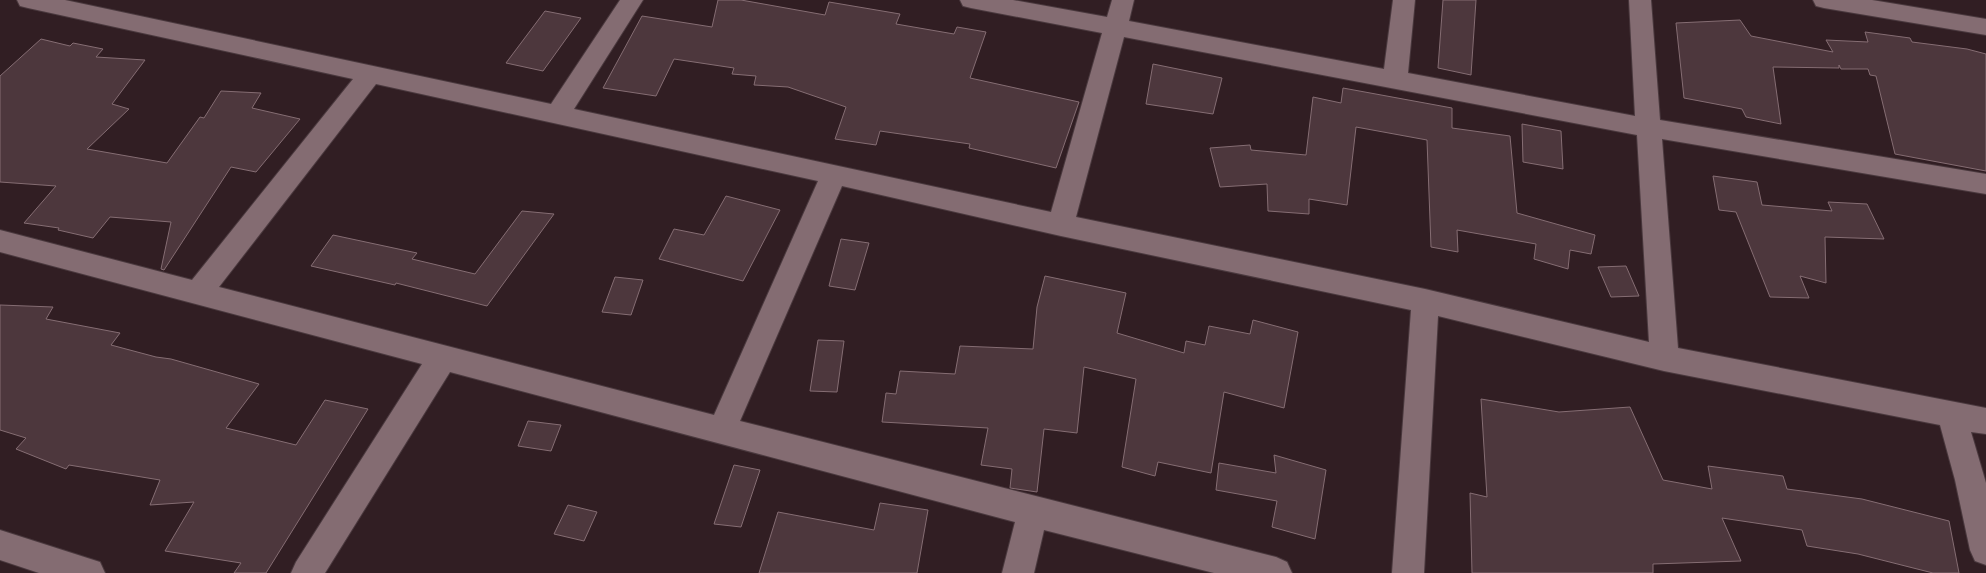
<svg xmlns="http://www.w3.org/2000/svg" width="1986" height="573" font-family="'Roboto Serif',serif">
<rect width="100%" height="100%" fill="#311e23"/>
<g fill="#4d373d" stroke="#856d73">
<path d="M718,0H741L825,15L829,2L900,14L896,24L954,34L957,27L986,32L970,78L1079,102L1056,168L969,148L970,144L880,131L876,145L835,139L846,107L788,87L754,85L756,76L732,74L734,68L674,59L656,96L603,88L642,16L712,27Z"/>
<path d="M1443,0H1476L1471,75L1438,68Z"/>
<path d="M545,11L581,18L543,71L506,63Z"/>
<path d="M1740,20L1751,36L1833,52L1826,40L1868,42L1865,32L1910,38L1912,42L1967,49L1986,54V171L1895,154L1876,76L1870,75L1868,69H1841L1839,65V68L1773,67L1781,124L1746,117L1742,109L1684,98L1676,23Z"/>
<path d="M41,39L70,46L73,43L103,49L96,57L145,60L112,104L129,109L87,149L167,163L200,117L204,118L221,91L261,93L252,108L300,119L256,172L231,167L164,270L161,269L171,222L110,217L93,238L58,230L59,228L24,223L56,186L0,182V76Z"/>
<path d="M1153,64L1222,78L1213,114L1146,104Z"/>
<path d="M1343,88L1452,108V128L1510,136L1517,213L1595,235L1591,254L1570,250L1568,269L1534,259L1536,244L1457,230L1458,252L1431,247L1427,140L1356,127L1347,205L1309,199V214L1268,211L1267,184L1220,187L1210,148L1250,145L1251,150L1306,155L1313,97L1341,103Z"/>
<path d="M1522,124L1561,131L1563,169L1523,162Z"/>
<path d="M1713,176L1757,182L1762,205L1832,211L1828,202L1867,204L1884,239L1825,237L1826,283L1800,276L1809,298L1770,297L1736,212L1719,210Z"/>
<path d="M726,196L780,210L743,281L659,259L674,229L704,235Z"/>
<path d="M522,211L554,214L487,306L396,283L395,285L311,266L333,235L417,253L412,259L475,274Z"/>
<path d="M841,239L869,243L855,290L829,286Z"/>
<path d="M1626,266L1639,296L1611,297L1598,267Z"/>
<path d="M1045,276L1126,293L1117,333L1184,353L1186,341L1205,345L1209,326L1250,334L1253,320L1298,332L1284,408L1224,392L1211,473L1158,462L1155,476L1122,467L1136,379L1084,367L1077,433L1044,429L1037,492L1010,488L1012,469L981,465L988,428L882,422L886,393L896,394L900,371L955,374L960,346L1033,349L1037,307Z"/>
<path d="M615,277L643,280L631,315L602,312Z"/>
<path d="M0,305L53,307L46,319L120,333L111,345L156,357L171,359L259,384L226,428L296,445L325,400L368,409L266,573H234L241,563L165,551L194,502L150,505L160,480L69,465L66,469L16,449L26,438L0,430Z"/>
<path d="M818,340L844,341L837,392L810,391Z"/>
<path d="M1481,399L1559,412L1630,407L1663,480L1712,489L1708,466L1783,476L1787,489L1862,499L1949,521L1959,573H1933L1858,554L1807,546L1802,530L1722,518L1741,561L1653,564V573H1472L1470,493L1487,497Z"/>
<path d="M528,421L561,425L551,451L518,446Z"/>
<path d="M1274,455L1326,470L1315,539L1272,527L1277,501L1216,490L1219,463L1276,473Z"/>
<path d="M734,465L760,470L741,527L714,524Z"/>
<path d="M880,503L928,510L917,573H759L778,512L874,530Z"/>
<path d="M568,505L597,512L584,541L554,534Z"/>
</g>
<g fill="none" stroke-linecap="round" stroke-linejoin="round">
<g stroke="#4a393e" stroke-width="2">
<g id="minor">
<path d="M17,0H65L551,104L620,0H643L574,109L1051,212L1102,33L971,8L963,6L960,0H1013L1107,17L1112,0H1134L1129,21L1384,69L1393,0H1415L1408,73L1635,116L1629,0H1651L1660,120L1986,174V194L1662,139L1678,348L1986,408V434L1971,432L1986,483V565L1975,561L1970,550L1955,480L1940,425L1664,371L1438,316L1424,573H1392L1411,310L1061,236L842,186L740,421L1276,557L1287,562L1292,573H1214L1044,530L1034,573H1002L1015,522L450,372L325,573H291L296,562L422,364L0,252V230L192,280L353,79L28,8L20,6ZM1124,37L1637,135L1649,342L1425,289L1076,217ZM376,84L818,181L714,415L219,287Z"/>
<path d="M1813,0H1872L1986,19V35L1824,8L1816,6Z"/>
<path d="M0,530L100,562L105,573H39L0,560Z"/>
</g>
</g>
<use href="#minor" fill="#846c72" fill-rule="evenodd"/>
</g>
</svg>
